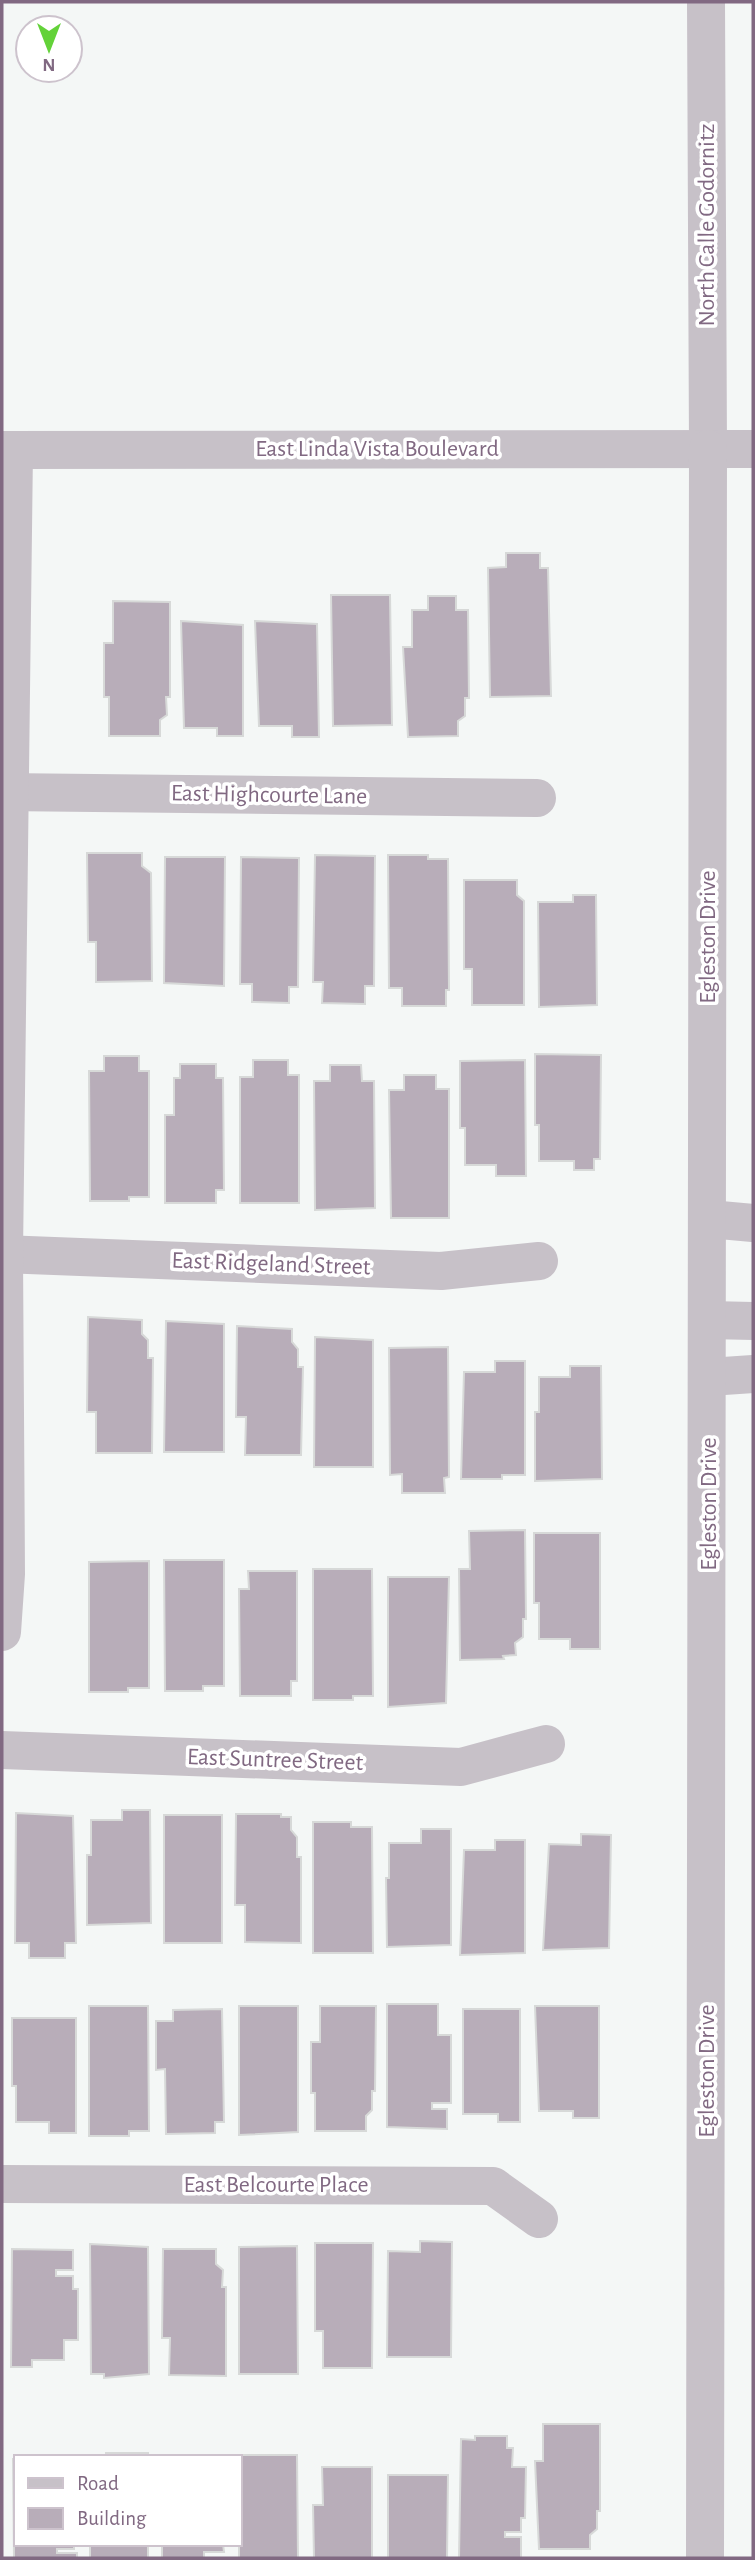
<svg xmlns="http://www.w3.org/2000/svg" width="755" height="2560" font-family="'Alegreya Sans',sans-serif">
<rect width="100%" height="100%" fill="#f4f7f6"/>
<g fill="#b8adb9" stroke="#d7d9d8" stroke-width="2">
<path d="M506,553H540V568H548L551,696L490,697L488,568L506,567Z"/>
<path d="M331,595H390L392,725L333,726Z"/>
<path d="M428,596H456V610H468L469,698H465V716L458,721V736L408,737L403,647H412V610H428Z"/>
<path d="M113,601L170,602V697H166L167,715L160,720V736H109V697H104V643H113Z"/>
<path d="M181,621L243,625V736H217V728H184Z"/>
<path d="M255,621L317,624L319,737H292V726H259Z"/>
<path d="M87,853H142V866L151,873L152,981L96,982V942H88Z"/>
<path d="M315,855L375,856L374,986H365V1004L322,1003L323,982H313Z"/>
<path d="M388,855H428V859H448L449,990H446V1006H402V988H389Z"/>
<path d="M165,857H225L224,986L164,983Z"/>
<path d="M241,857L299,858L298,987H289V1003L252,1002V984H240Z"/>
<path d="M464,880H517V895L524,901V1005H472V969H464Z"/>
<path d="M573,895H596L597,1005L539,1007L538,902H573Z"/>
<path d="M535,1054L601,1055L600,1159H594V1170H574V1161H539V1125H535Z"/>
<path d="M104,1056H139V1071H149V1197H129V1201H90L89,1071H104Z"/>
<path d="M253,1060H288V1075H299V1203H240V1077H253Z"/>
<path d="M525,1060L526,1176H496V1165H465V1128H460V1061Z"/>
<path d="M180,1064H216V1078H223L224,1190H216V1203H165V1115H174V1078H180Z"/>
<path d="M330,1065H361L362,1081H374L375,1208L315,1210L314,1081H330Z"/>
<path d="M404,1075H436V1089H449V1218H391L389,1090H404Z"/>
<path d="M88,1317L142,1320V1334L148,1340V1358H153L152,1453H96V1412H87Z"/>
<path d="M166,1321L224,1324V1452H164Z"/>
<path d="M237,1326L292,1329V1342L298,1349V1367H303L301,1455H245L246,1417H236Z"/>
<path d="M315,1337L373,1340V1467H314Z"/>
<path d="M448,1347L449,1477L444,1478L445,1493H402V1474L390,1475L389,1348Z"/>
<path d="M495,1361H525V1475H502V1479H461L464,1372H495Z"/>
<path d="M570,1366H601L602,1479L535,1481V1412H539V1377H570Z"/>
<path d="M525,1530L526,1619H523V1637L515,1643L516,1655L503,1656L504,1659L460,1660L459,1569H470L469,1531Z"/>
<path d="M534,1533H600V1649H570V1639H539V1603H534Z"/>
<path d="M164,1560H224V1686H203V1691H165Z"/>
<path d="M149,1561V1688H128V1692H89V1562Z"/>
<path d="M313,1569H372L373,1696H353V1700H313Z"/>
<path d="M248,1571H297V1681H291V1696H240L239,1589H249Z"/>
<path d="M388,1577H449L446,1703L388,1707Z"/>
<path d="M122,1810H150L151,1923L87,1925V1855H91V1820H122Z"/>
<path d="M16,1813L73,1816L76,1943H65V1958H29V1943H15Z"/>
<path d="M236,1814H281V1817H291V1830L297,1837V1857H301V1943L245,1942V1905H235Z"/>
<rect x="164" y="1815" width="58" height="128"/>
<path d="M313,1822H351V1827H372L373,1953H313Z"/>
<path d="M421,1829H451V1945L387,1947L386,1878H389V1843H421Z"/>
<path d="M581,1834L611,1835L609,1948L543,1950L549,1844L581,1845Z"/>
<path d="M495,1840H525V1953L460,1955L464,1850H495Z"/>
<path d="M387,2004H438V2035H451V2103H432V2109H447V2129L387,2127Z"/>
<path d="M89,2006H148L149,2131H129V2136H89Z"/>
<path d="M239,2006H298V2132L239,2135Z"/>
<path d="M320,2006H376L375,2091H372V2110L366,2116V2131H315V2093H311V2042H320Z"/>
<path d="M535,2006H599V2118H573V2111H539Z"/>
<path d="M222,2009L224,2122H215V2133L166,2134L165,2069L156,2070V2021H173V2010Z"/>
<path d="M463,2009H520V2122H498V2114H463Z"/>
<path d="M12,2018H76V2133H49V2122H16V2086H12Z"/>
<path d="M420,2241L452,2242L451,2357H387L388,2251L420,2252Z"/>
<path d="M315,2243H373L372,2368H323V2331H315Z"/>
<path d="M90,2244L148,2247L149,2374L104,2378V2374H91Z"/>
<path d="M297,2246L298,2374H239V2247Z"/>
<path d="M12,2249L73,2250V2270H56V2276H73V2289H78V2340H64V2360H32V2367H11Z"/>
<path d="M163,2249H216V2264L223,2270L222,2287H226V2376L169,2375L170,2338H162Z"/>
<path d="M543,2424H600V2511H597V2529L590,2535V2549H539L535,2461H543Z"/>
<path d="M475,2436H507V2448H513L512,2467H526L525,2518H521V2532H505V2537H521V2558H459L461,2439L475,2440Z"/>
<path d="M106,2453H148V2457H91L106,2456Z"/>
<path d="M239,2455H297L298,2558H239Z"/>
<path d="M13,2458L16,2544H74V2549H57V2553H77V2558H14Z"/>
<path d="M322,2467H372V2558H314L313,2505H323Z"/>
<path d="M388,2475H448L447,2558H388Z"/>
<rect x="90" y="2544" width="58" height="14"/>
<path d="M162,2544H223L224,2552H204V2558H162Z"/>
</g>
<g fill="none" stroke-linecap="round" stroke-linejoin="round">
<g stroke="#c7c1c8" stroke-width="38">
<path d="M706,2L708,449"/>
<path d="M2,792L537,798"/>
<path d="M709,1219L753,1223"/>
<path d="M2,1254L441,1271L539,1261"/>
<path d="M709,1320L753,1321"/>
<path d="M709,1377L753,1374"/>
<path d="M2,1632L6,1574L4,1254L14,450"/>
<path d="M2,1750L461,1767L546,1744"/>
<path d="M2,2184L493,2186L539,2219"/>
</g>
<g stroke="#c7c1c8" stroke-width="38">
<path d="M2,450L753,449"/>
<path d="M705,2558L708,449"/>
</g>
</g>
<g text-anchor="middle" dominant-baseline="central" stroke-width="7" stroke-linejoin="round" paint-order="stroke">
<g font-size="24" fill="#816982" stroke="#fff">
<text transform="translate(707 225) rotate(-90)">North Calle Godornitz</text>
<text x="377" y="449">East Linda Vista Boulevard</text>
<text transform="translate(269 795) rotate(1)">East Highcourte Lane</text>
<text transform="translate(708 937) rotate(-90)">Egleston Drive</text>
<text transform="translate(271 1264) rotate(2)">East Ridgeland Street</text>
<text transform="translate(709 1504) rotate(-90)">Egleston Drive</text>
<text transform="translate(275 1760) rotate(2)">East Suntree Street</text>
<text transform="translate(707 2071) rotate(-90)">Egleston Drive</text>
<text x="276" y="2185">East Belcourte Place</text>
</g>
</g>
<rect width="755" height="2560" fill="none" stroke="#816982" stroke-width="7"/>
<rect x="14" y="2455" width="228" height="91" fill="#ffffff" stroke="#cdc3cd" stroke-width="2"/>
<rect x="28" y="2478" width="35" height="10" fill="#c7c1c8" stroke="#cdc3cd" stroke-width="2"/>
<text x="77" y="2490" font-size="21" fill="#816982">Road</text>
<rect x="28" y="2508" width="35" height="21" fill="#b8adb9" stroke="#cdc3cd" stroke-width="2"/>
<text x="77" y="2525" font-size="21" fill="#816982">Building</text>
<g transform="translate(49 49) rotate(180)"><circle r="33" fill="#ffffff" stroke="#cdc3cd" stroke-width="2"/>
<path d="M0-5L12 26L0 18L-12 26Z" fill="#63d239"/>
<text y="-10" font-size="19" font-weight="bold" text-anchor="middle" fill="#816982">N</text>
</g>
</svg>
